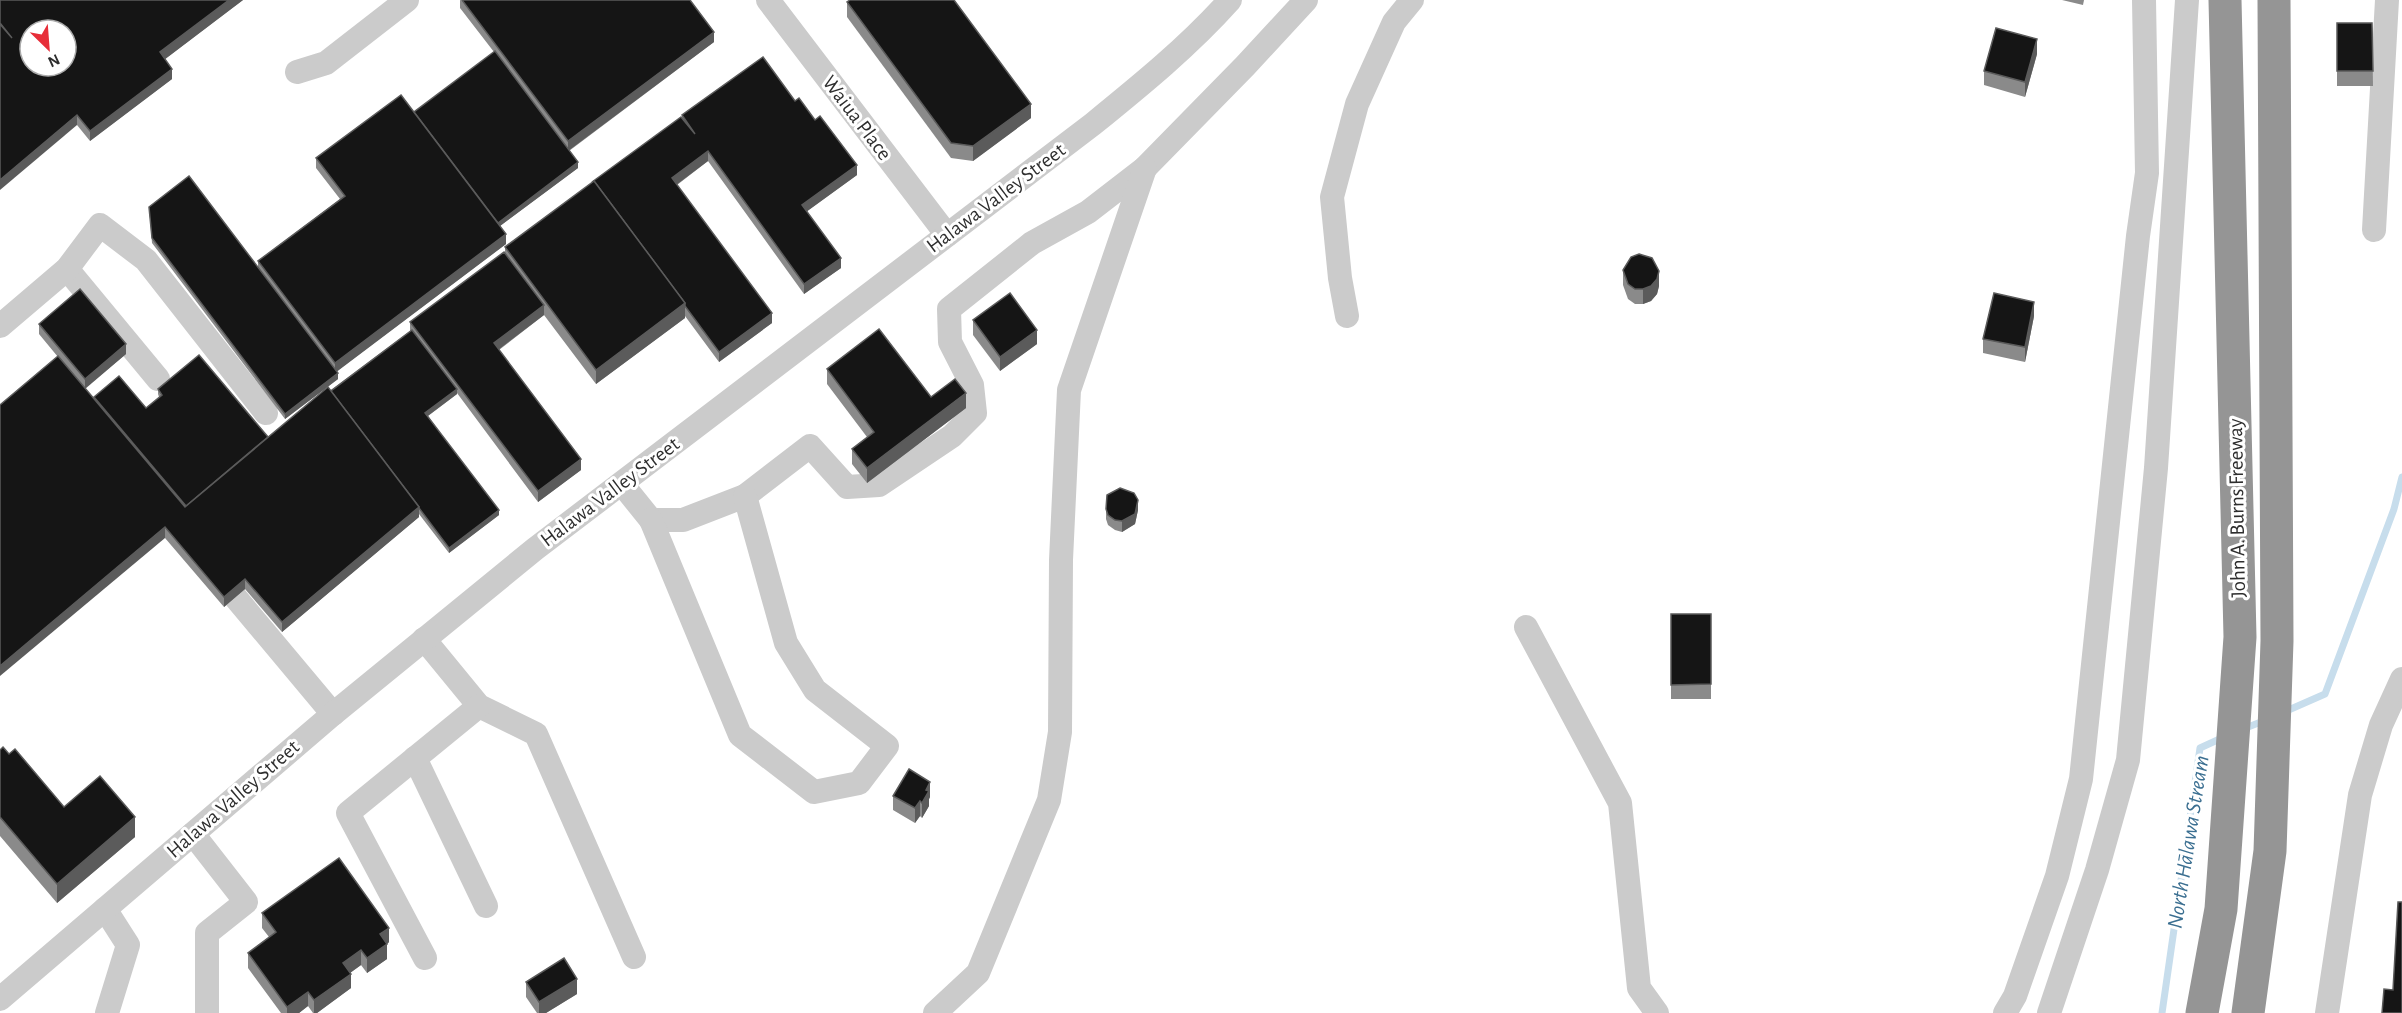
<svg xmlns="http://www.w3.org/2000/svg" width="2402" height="1013" font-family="'Alegreya Sans',sans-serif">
<rect width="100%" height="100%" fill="#fff"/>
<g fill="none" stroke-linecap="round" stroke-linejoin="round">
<g stroke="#c7ddec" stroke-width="7">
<path d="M2284,712L2325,694L2394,509L2402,477"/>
<path d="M2243,729L2266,720"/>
<path d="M2162,1013L2200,748L2224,737"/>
</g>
<g stroke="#cbcbcb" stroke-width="24">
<path d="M768,0L947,235"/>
<path d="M297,72L326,63L407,0"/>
<path d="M2374,230L2387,0"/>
<path d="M67,269L158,379"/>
<path d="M1347,316L1340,278L1332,197L1357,104L1394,22L1412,0"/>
<path d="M0,326L67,269L100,225L146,260L266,413"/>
<path d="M622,484L651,520H683L745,496L810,446L847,487L879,485L952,436L975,413L972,385L950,342L949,309L1032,243L1088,212L1145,168L1245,66L1306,0"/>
<path d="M651,520L740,735L814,792L859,783L887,746L815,690L786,643L745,496"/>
<path d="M215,573L333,714"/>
<path d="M1526,627L1620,803L1639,988L1657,1013"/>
<path d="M424,639L479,706L536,734L634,957"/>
<path d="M415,758L486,906"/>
<path d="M193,834L246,902L207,933V1013"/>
<path d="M105,909L128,945L107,1013"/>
<path d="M425,958L348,813L479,706"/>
<path d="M0,999L333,714L535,549L1093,124C1141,85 1189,46 1230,0"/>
<path d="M935,1013L978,973L1049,800L1060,732L1061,560L1069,390L1145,168"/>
<path d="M2005,1013L2015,996L2057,876L2081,779L2138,236L2147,173L2144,0"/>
<path d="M2049,1013L2097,870L2128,760L2156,468L2187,0"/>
<path d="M2327,1013L2360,795L2381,725L2402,679"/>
</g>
<g stroke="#959595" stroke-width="33">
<path d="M2202,1013L2221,909L2240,637L2225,0"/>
<path d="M2248,1013L2270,851L2277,641L2274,0"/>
</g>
</g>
<g fill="#8a8a8a">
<path d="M0,0H243L165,59L172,79L90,141L77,125Z"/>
<path d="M460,0L714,42L569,151L578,168L500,226L506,244L337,371L338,379L285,419L152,243L149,207L258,268V261L340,199L316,168V158L414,112L494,52L460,8Z"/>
<path d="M2062,0H2084L2083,5Z"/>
<path d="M847,2L1031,118L973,161L951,158L847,17Z"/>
<path d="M2337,23H2372L2373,86H2337Z"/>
<path d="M2037,54L2025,97L1984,85V71Z"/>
<path d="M795,101L857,175L807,211L841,268L804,294L708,161L677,185L772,323L719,362L685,316V318L596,384L544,315L499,350L581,470L538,502L457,393V394L428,416L499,515L449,553L419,514V517L282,632L245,589L224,607L165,538L58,357L39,334V324L126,354L85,388L94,399V397L146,408L159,397L158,394V389L268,437L410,331V322L505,254V247L682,118V115Z"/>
<path d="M1623,270L1659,286L1657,294L1651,301L1643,304H1635L1628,299L1623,285Z"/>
<path d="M2034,316L2025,362L1983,353V339Z"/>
<path d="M973,320L1037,344L1000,371L973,335Z"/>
<path d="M827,369L931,397L966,408L867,483L852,464V449L867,437L827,384Z"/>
<path d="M1106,509L1138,510L1135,524L1122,532L1115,530L1108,525L1106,519Z"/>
<rect x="1671" y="614" width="40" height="85"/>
<path d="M0,750L9,754L64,807L135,837L57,903L0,836Z"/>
<path d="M893,796L930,797L929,799V806L922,818L920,816L915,823L893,810Z"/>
<path d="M262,913L389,942L387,944V959L367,973L361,965L350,973L351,988L317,1013H313L308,1006L299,1013H281L248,968V953L269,937L262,928Z"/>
<path d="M526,982L577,994L546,1013H537L526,997Z"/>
</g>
<g fill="#5b5b5b">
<path d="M229,0H243L160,63V52Z"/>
<path d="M714,32V42L568,151V141Z"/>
<path d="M2037,39V54L2025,97V82Z"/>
<path d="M172,69V79L90,141V131Z"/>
<path d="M1031,104V118L973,161V146Z"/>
<path d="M77,115V125L0,190V180Z"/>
<path d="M708,151V161L672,188V178Z"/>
<path d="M578,162V168L496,229V224Z"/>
<path d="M857,165V175L802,215V205Z"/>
<path d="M506,234V244L335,373V363Z"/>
<path d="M841,258V268L804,294V284Z"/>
<path d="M1659,271V286L1657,294L1651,301L1643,304V289Z"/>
<path d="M2034,302V316L2025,362V347Z"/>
<path d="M685,303V318L596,384V370Z"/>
<path d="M544,305V315L494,353V343Z"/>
<path d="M772,313V323L719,362V352Z"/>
<path d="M1037,330V344L1000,371V357Z"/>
<path d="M126,344V354L85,389V379Z"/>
<path d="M338,373V379L285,419V414Z"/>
<path d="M457,389V394L425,418V413Z"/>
<path d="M966,393V408L867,483V468Z"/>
<path d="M581,459V470L538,502V491Z"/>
<path d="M1138,500V510L1135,524L1122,532V521Z"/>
<path d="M419,507V517L282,632V622Z"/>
<path d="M499,510V515L449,553V548Z"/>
<path d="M165,527V538L0,676V666Z"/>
<path d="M245,579V589L224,607V597Z"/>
<path d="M930,782V797L929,799V806L922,818V803L926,790Z"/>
<path d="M920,801V816L915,823V808Z"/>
<path d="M135,817V837L57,903V884Z"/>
<path d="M389,928V942L387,944V959L367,973V958L380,934Z"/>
<path d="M361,950V965L343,978V963Z"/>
<path d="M351,974V988L317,1013H314V1000Z"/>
<path d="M577,979V994L546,1013H539V1002Z"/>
<path d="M308,992V1006L299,1013H287V1007Z"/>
</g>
<g fill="#151515" stroke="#5b5b5b" stroke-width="1.5" fill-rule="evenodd">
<path d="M0,0H229L160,52L172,69L90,131L77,115L0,180V24L12,38L0,23ZM30,30H66V66H30Z"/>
<path d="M462,0H690L714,32L568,141Z"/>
<path d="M850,0H954L1031,104L973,146L951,143L847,2Z"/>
<path d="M2337,23H2372L2373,71H2337Z"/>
<path d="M1996,28L2037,39L2025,82L1984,71Z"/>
<path d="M495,51L578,162L498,223L414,112Z"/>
<path d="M763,57L795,101L799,98L815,120L820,116L857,165L802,205L841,258L804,284L708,151L672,178L772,313L719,352L685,306V303L594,181L592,182L681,117L695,134L682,115Z"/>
<path d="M401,95L506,234L335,363L258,261L345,196L316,158Z"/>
<path d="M189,176L338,373L285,414L152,238L149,207Z"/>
<path d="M594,181L685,303L596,370L505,247Z"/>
<path d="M504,252L544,305L494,343L581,459L538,491L410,322Z"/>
<path d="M1639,254L1652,258L1659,271L1657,279L1651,286L1643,289H1635L1628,284L1623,270L1631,257Z"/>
<path d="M80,289L126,344L85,379L39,324Z"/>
<path d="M1010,293L1037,330L1000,357L973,320Z"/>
<path d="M1994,293L2034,302L2025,347L1983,339Z"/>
<path d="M879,329L931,397L955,379L966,393L867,468L852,449L874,432L827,369Z"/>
<path d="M412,330L457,389L425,413L499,510L449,548L419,508V507L331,391Z"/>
<path d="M199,355L268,437L186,506L94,397L119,376L146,408L162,395L158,389Z"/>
<path d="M58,356L185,507L328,387L419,507L282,622L245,579L224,597L165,527L0,666V405Z"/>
<path d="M1120,488L1134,493L1138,500L1135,514L1122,521L1115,520L1108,515L1106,509L1107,495Z"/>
<path d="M1671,614H1711V684L1671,685Z"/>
<path d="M3,747L9,754L15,749L64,807L100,776L135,817L57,884L0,817V750Z"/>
<path d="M909,769L930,782L926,790L929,791L922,803L920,801L915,808L893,796Z"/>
<path d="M339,858L389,928L380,934L387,944L367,958L361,950L343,963L351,974L314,1000L308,992L287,1007L248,953L276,932L262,913Z"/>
<path d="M2398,902H2402V1013H2382L2384,989L2393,990Z"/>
<path d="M564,958L577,979L539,1002L526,982Z"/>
</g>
<g text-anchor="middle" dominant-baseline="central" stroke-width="6" stroke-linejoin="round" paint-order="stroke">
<g font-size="21" fill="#2e2e2e" stroke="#fff">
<text transform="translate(857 118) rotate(53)">Waiua Place</text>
<text transform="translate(996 198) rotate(-37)">Halawa Valley Street</text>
<text transform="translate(610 492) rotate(-37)">Halawa Valley Street</text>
<text transform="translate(2237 508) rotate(-91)">John A. Burns Freeway</text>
<text transform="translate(233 799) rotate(-41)">Halawa Valley Street</text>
</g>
<g font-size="22" font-style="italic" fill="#3b6f91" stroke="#fff">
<text transform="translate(2188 842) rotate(-81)">North Hālawa Stream</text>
</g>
</g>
<g transform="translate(48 48) rotate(155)"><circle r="28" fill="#ffffff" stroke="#ababab" stroke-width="1.5"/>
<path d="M0-4.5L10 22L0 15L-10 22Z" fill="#e72e39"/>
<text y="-9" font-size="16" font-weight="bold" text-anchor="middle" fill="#2e2e2e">N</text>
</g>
</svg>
